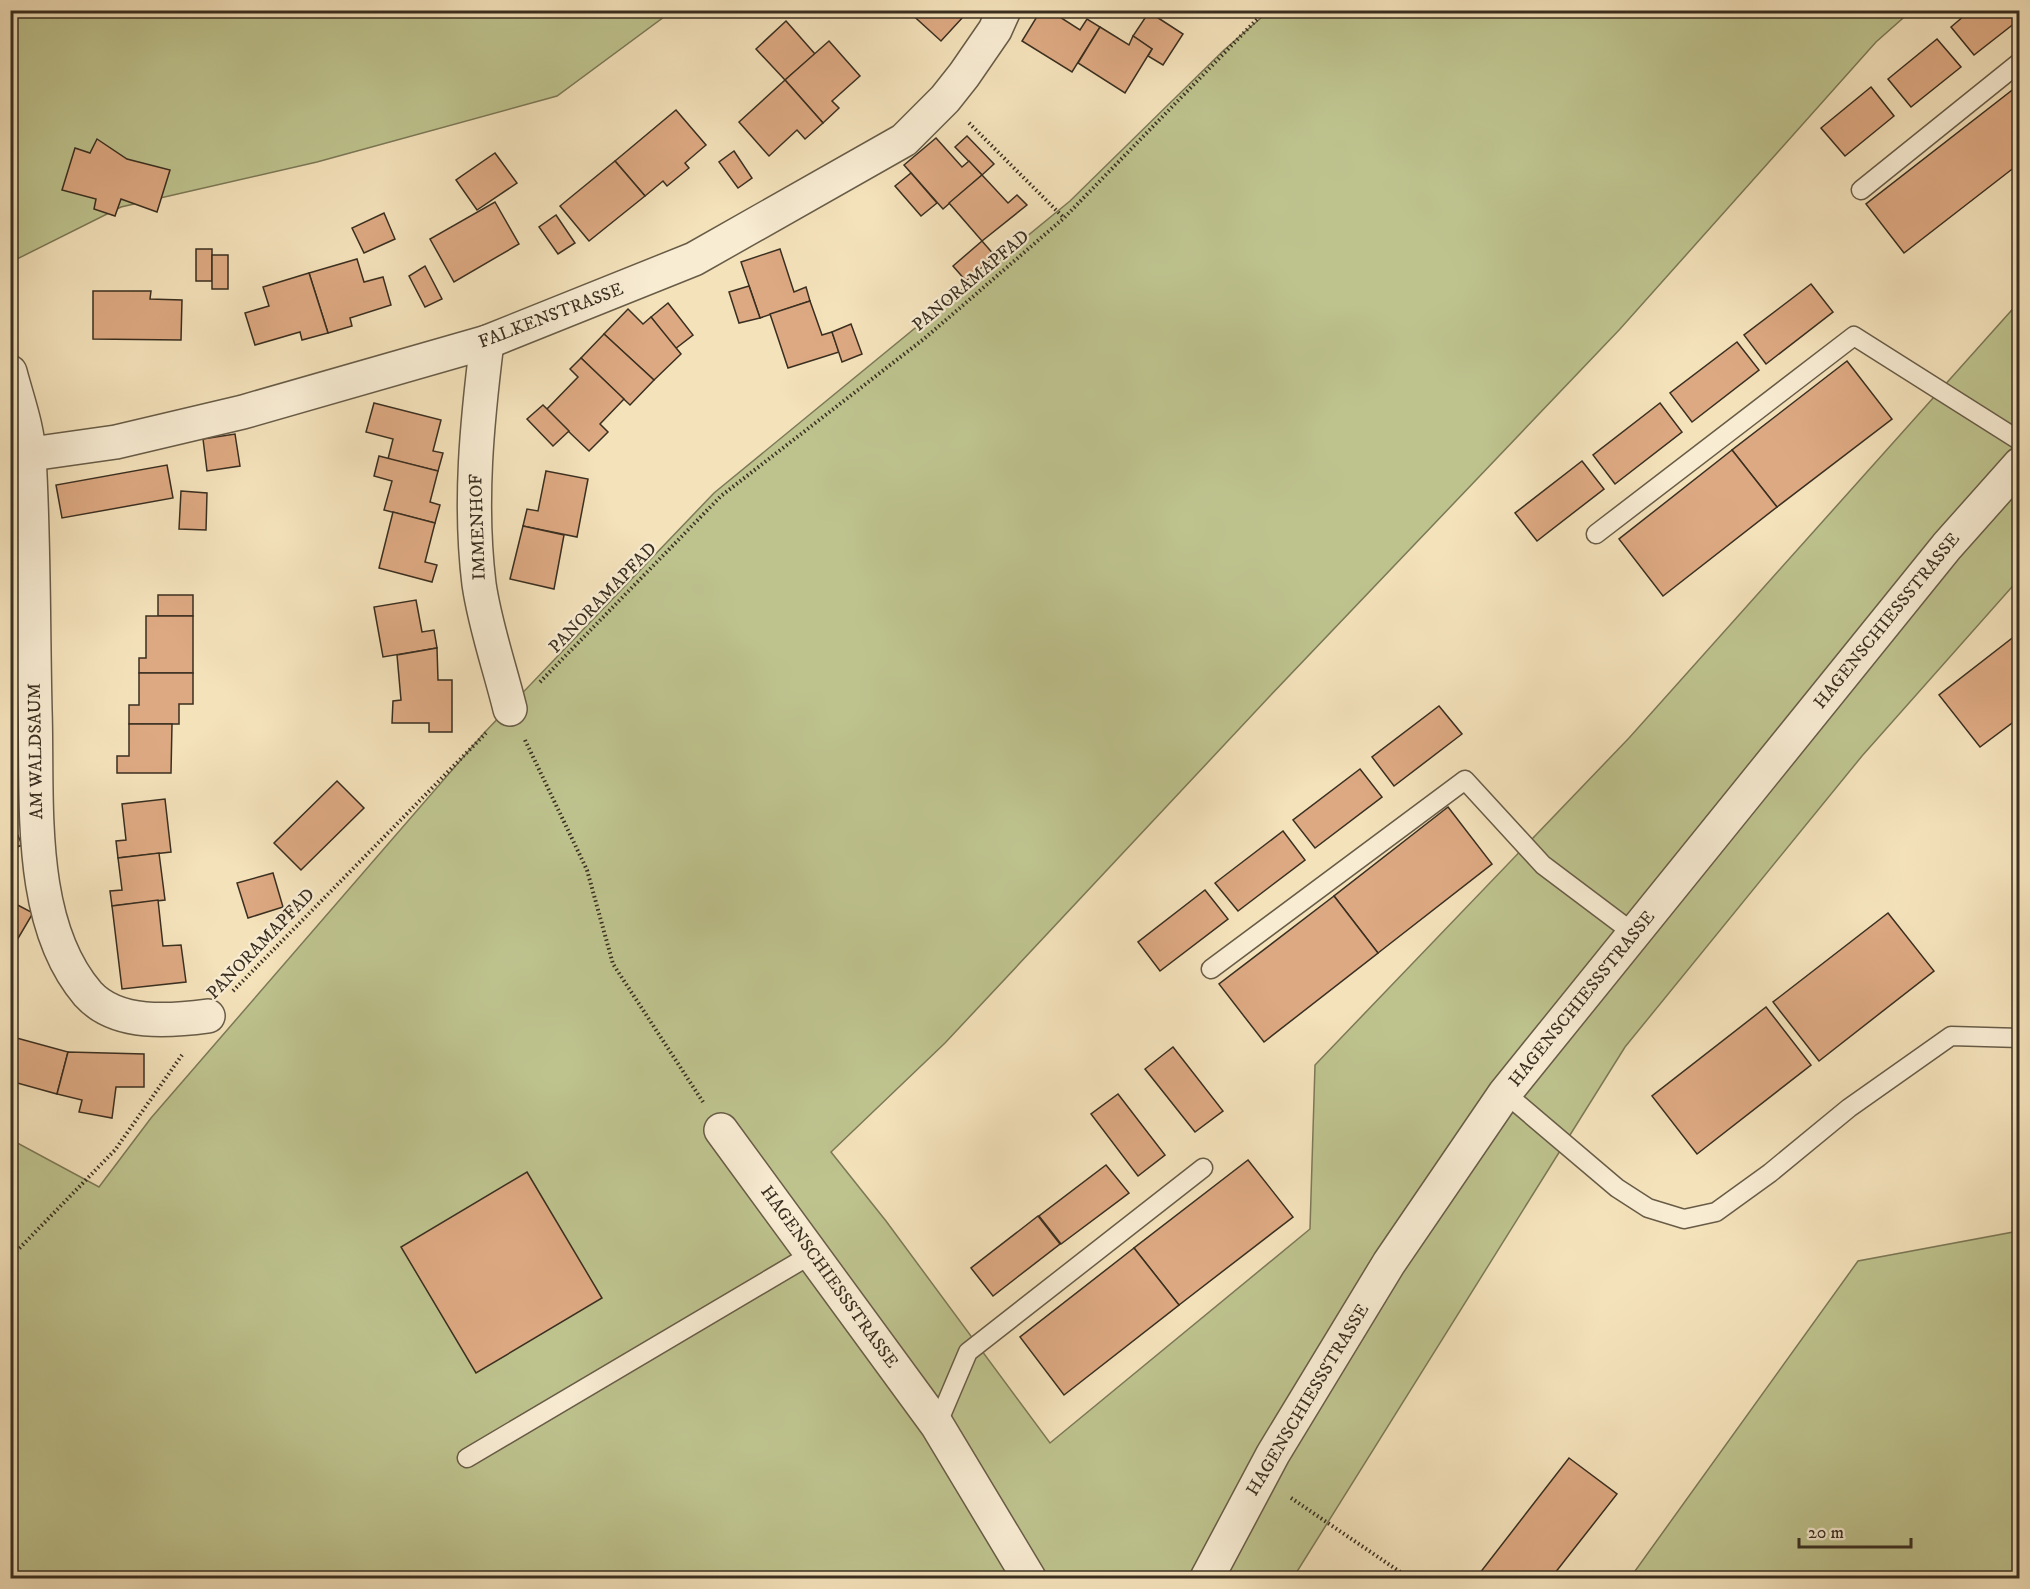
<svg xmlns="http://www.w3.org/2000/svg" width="2030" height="1589" font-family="'IM FELL DW Pica',serif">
<rect width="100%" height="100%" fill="#f4e2bb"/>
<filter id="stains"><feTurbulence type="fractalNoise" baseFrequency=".00333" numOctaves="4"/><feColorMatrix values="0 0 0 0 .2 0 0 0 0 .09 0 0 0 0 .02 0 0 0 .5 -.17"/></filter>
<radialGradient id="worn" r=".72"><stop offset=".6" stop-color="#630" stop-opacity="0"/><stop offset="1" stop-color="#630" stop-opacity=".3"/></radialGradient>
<g fill="#bec38e" stroke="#7c7957" stroke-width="1.5">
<path d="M111,10L113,15L132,10L672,11L557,96L317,162L121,207L11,262V11Z"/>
<path d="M1269,11H1911L1876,42L1620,329L1269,697L945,1043L831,1152L886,1221L1050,1443L1310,1229L1315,1065L1629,738L2019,302V579L1862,756L1625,1047L1293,1578H11L10,1139L99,1187L151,1118L485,732L714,493L1070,201L1224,50Z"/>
<path d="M2019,1231V1578H1630L1858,1261Z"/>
</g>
<g fill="#dda982" stroke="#3a2f20" stroke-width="1.5">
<path d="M907,10H956L963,17L941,41Z"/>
<path d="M1041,10H1049L1080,30L1087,19L1100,27L1072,72L1022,41Z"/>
<path d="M1971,10H2019L2020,19L1974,55L1951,27Z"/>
<path d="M1149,12L1183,34L1163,65L1148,56L1152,49L1133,36Z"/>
<path d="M786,21L815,54L785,80L756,49Z"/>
<path d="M1100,27L1129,45L1133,36L1152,49L1125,93L1078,63Z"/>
<path d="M1937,39L1961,67L1911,107L1888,79Z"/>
<path d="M829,41L860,76L832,101L839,108L823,123L785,80Z"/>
<path d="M785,80L823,123L805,139L797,130L769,156L739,122Z"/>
<path d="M2020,84V163L1904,253L1866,204Z"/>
<path d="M1871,87L1894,116L1845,156L1821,128Z"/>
<path d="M676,110L706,145L685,163L689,168L667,186L663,181L645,196L615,161Z"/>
<path d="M967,136L994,164L982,175L955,147Z"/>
<path d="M936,138L962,167L969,161L982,175L943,209L904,165Z"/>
<path d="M97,139L127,159L170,170L157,212L121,199L115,216L94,209L96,199L62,190L75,148L90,153Z"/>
<path d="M734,151L752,178L738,188L719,162Z"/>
<path d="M495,153L517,183L477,210L456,180Z"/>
<path d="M615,161L645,196L589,241L560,206Z"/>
<path d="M911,173L937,203L921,216L895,186Z"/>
<path d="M982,175L1008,203L1017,195L1027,205L982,241L949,203Z"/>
<path d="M495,202L519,244L454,282L430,239Z"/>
<path d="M384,213L395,239L364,253L352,228Z"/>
<path d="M556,215L575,243L558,254L539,227Z"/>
<path d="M982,241L995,256L966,281L953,266Z"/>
<rect x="196" y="249" width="16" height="32"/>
<path d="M780,249L794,292L806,287L810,301L760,318L741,262Z"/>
<rect x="212" y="255" width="16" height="34"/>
<path d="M357,259L364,282L383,277L391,305L350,318L352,326L328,333L309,273Z"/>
<path d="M425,266L442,299L425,307L409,276Z"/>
<path d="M309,273L328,333L302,340L300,332L255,345L245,313L269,306L263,287Z"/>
<path d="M1811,284L1833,312L1766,364L1744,335Z"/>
<path d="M749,286L760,318L739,323L729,292Z"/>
<path d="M93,291H151L150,299L182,300L181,340L93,339Z"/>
<path d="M810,301L822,335L832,332L839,352L788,368L770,314Z"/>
<path d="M668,303L693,335L675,349L651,317Z"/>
<path d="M628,309L643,324L651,317L681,354L654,380L604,334Z"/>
<path d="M851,324L862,354L842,362L832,332Z"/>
<path d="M604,334L654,380L630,405L581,358Z"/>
<path d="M1737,342L1759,370L1692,422L1670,393Z"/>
<path d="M581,358L624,399L600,424L608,432L589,451L546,410L578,377L570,369Z"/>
<path d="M1847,361L1892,419L1777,507L1732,450Z"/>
<path d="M374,403L441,420L433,451L443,453L438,471L388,459L393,439L366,432Z"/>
<path d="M1660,403L1682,432L1615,484L1593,455Z"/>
<path d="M543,405L569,431L553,446L527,419Z"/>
<path d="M235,434L240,466L207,471L203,439Z"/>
<path d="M1732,450L1777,507L1663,596L1619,539Z"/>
<path d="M379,456L438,471L430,502L440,505L435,523L384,510L392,481L374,476Z"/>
<path d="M1582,461L1604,489L1537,541L1515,513Z"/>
<path d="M167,465L173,498L62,518L56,485Z"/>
<path d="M546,471L588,479L577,537L523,526L527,509L538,511Z"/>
<path d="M181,491L207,493L206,530L179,529Z"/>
<path d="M393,512L435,523L425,562L437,565L432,582L379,568Z"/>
<path d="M523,526L564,535L554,589L510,579Z"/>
<rect x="158" y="595" width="35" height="21"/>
<path d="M416,600L422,632L434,630L437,648L383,657L374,607Z"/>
<path d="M146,616H193V673H139V658H146Z"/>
<path d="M2020,632V717L1980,747L1939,695Z"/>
<path d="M437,648L438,680H452V732H429V723H392L393,701L401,700L397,655Z"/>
<path d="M139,673H193V704H179V724H129V705H139Z"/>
<path d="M1439,706L1462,734L1394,786L1372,757Z"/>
<path d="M129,724H172L171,773H117V756H129Z"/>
<path d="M1360,769L1382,797L1315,848L1293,820Z"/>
<path d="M337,781L364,808L301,870L274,843Z"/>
<path d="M165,799L171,852L118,858L116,841L126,840L122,804Z"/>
<path d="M1448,807L1492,864L1378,953L1334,896Z"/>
<path d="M14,826L22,845L10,850V828Z"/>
<path d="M1283,831L1305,860L1238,911L1215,883Z"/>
<path d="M159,853L165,900L112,906L110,891L122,890L118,858Z"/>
<path d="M273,873L283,907L248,918L237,883Z"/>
<path d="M1205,890L1228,919L1160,971L1138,942Z"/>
<path d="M1334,896L1378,953L1264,1042L1219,984Z"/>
<path d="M158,900L163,946L181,945L186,982L122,989L112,906Z"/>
<path d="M10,901L33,913L10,952Z"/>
<path d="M1888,913L1934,971L1819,1061L1773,1002Z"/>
<path d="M1766,1007L1811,1065L1697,1154L1652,1096Z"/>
<path d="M13,1037L68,1052L57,1094L10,1081Z"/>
<path d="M1173,1047L1223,1111L1195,1132L1145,1069Z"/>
<path d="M68,1052L144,1054V1087H116L112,1118L79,1112L82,1100L57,1094Z"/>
<path d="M1118,1094L1165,1155L1138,1176L1091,1114Z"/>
<path d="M1248,1160L1293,1217L1179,1305L1134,1248Z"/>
<path d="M1106,1165L1129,1193L1061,1244L1039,1216Z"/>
<path d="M527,1172L602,1298L476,1373L401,1247Z"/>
<path d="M1038,1216L1060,1244L993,1296L971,1268Z"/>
<path d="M1134,1248L1179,1305L1064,1395L1020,1337Z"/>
<path d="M1569,1458L1617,1494L1551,1578H1476Z"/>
</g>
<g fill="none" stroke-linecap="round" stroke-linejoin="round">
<g stroke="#685c47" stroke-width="21">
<g id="service">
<path d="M1861,190L2020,62"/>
<path d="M1596,534L1854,336L2020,441"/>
<path d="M1211,969L1465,780L1543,865L1636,935"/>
<path d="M1505,1093L1617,1188L1648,1208L1684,1219L1716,1212L1770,1173L1849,1108L1951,1036L2020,1038"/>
<path d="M937,1425L968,1352L1203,1168"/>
<path d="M467,1458L812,1254"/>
</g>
</g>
<g stroke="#685c47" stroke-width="36">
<g id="minor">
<path d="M487,342C477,422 469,503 479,584C485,626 500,668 510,709"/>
<path d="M10,372C17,399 28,428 29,456C34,540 33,625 35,710C38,799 26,922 88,994C117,1026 171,1021 208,1016"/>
<path d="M10,457L116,442L243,412L487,342L694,259L904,140L945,99L964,75L995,30L1004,10"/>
<path d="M721,1130L937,1425L1029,1578"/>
<path d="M1207,1578L1273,1454L1389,1263L1505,1093L1947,546L2020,464"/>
</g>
</g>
<g stroke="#3a2f20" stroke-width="4" stroke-dasharray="1.5 3" stroke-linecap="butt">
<path d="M969,123L1064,218"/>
<path d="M540,682L721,496L925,338L1064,218L1266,10"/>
<path d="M525,740L587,870L613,964L703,1102"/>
<path d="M233,991L486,733"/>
<path d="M10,1258L115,1150L182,1055"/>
<path d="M1291,1498L1409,1578"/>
</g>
<use href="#service" stroke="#f8ecd3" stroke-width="18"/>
<use href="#minor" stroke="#f8ecd3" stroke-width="33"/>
</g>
<g text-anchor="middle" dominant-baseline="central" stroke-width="4.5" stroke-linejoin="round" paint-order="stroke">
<g font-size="18" fill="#3a2f20" stroke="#f8ecd3">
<text transform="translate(971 281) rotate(-40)">PANORAMAPFAD</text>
<text transform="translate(551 316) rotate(-21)">FALKENSTRASSE</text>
<text transform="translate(478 527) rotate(-92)">IMMENHOF</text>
<text transform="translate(603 598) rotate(-46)">PANORAMAPFAD</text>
<text transform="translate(1887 621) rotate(-51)">HAGENSCHIESSSTRASSE</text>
<text transform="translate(36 751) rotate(-91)">AM WALDSAUM</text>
<text transform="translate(261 944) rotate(-46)">PANORAMAPFAD</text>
<text transform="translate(1582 999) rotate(-51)">HAGENSCHIESSSTRASSE</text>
<text transform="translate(829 1277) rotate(54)">HAGENSCHIESSSTRASSE</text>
<text transform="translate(1308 1400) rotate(-59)">HAGENSCHIESSSTRASSE</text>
</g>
</g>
<rect width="2030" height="1589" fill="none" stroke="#f4e2bb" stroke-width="36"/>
<rect x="12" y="12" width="2006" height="1565" fill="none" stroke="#3a2f20" stroke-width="3"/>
<rect x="18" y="18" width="1994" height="1553" fill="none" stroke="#3a2f20" stroke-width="1.5"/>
<path d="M1799 1538v9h112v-9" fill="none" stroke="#3a2f20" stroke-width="3"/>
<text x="1808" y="1538" font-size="18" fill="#3a2f20" stroke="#f8ecd3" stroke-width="4.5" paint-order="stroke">20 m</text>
<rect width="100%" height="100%" filter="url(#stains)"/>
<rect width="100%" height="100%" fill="url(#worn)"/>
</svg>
